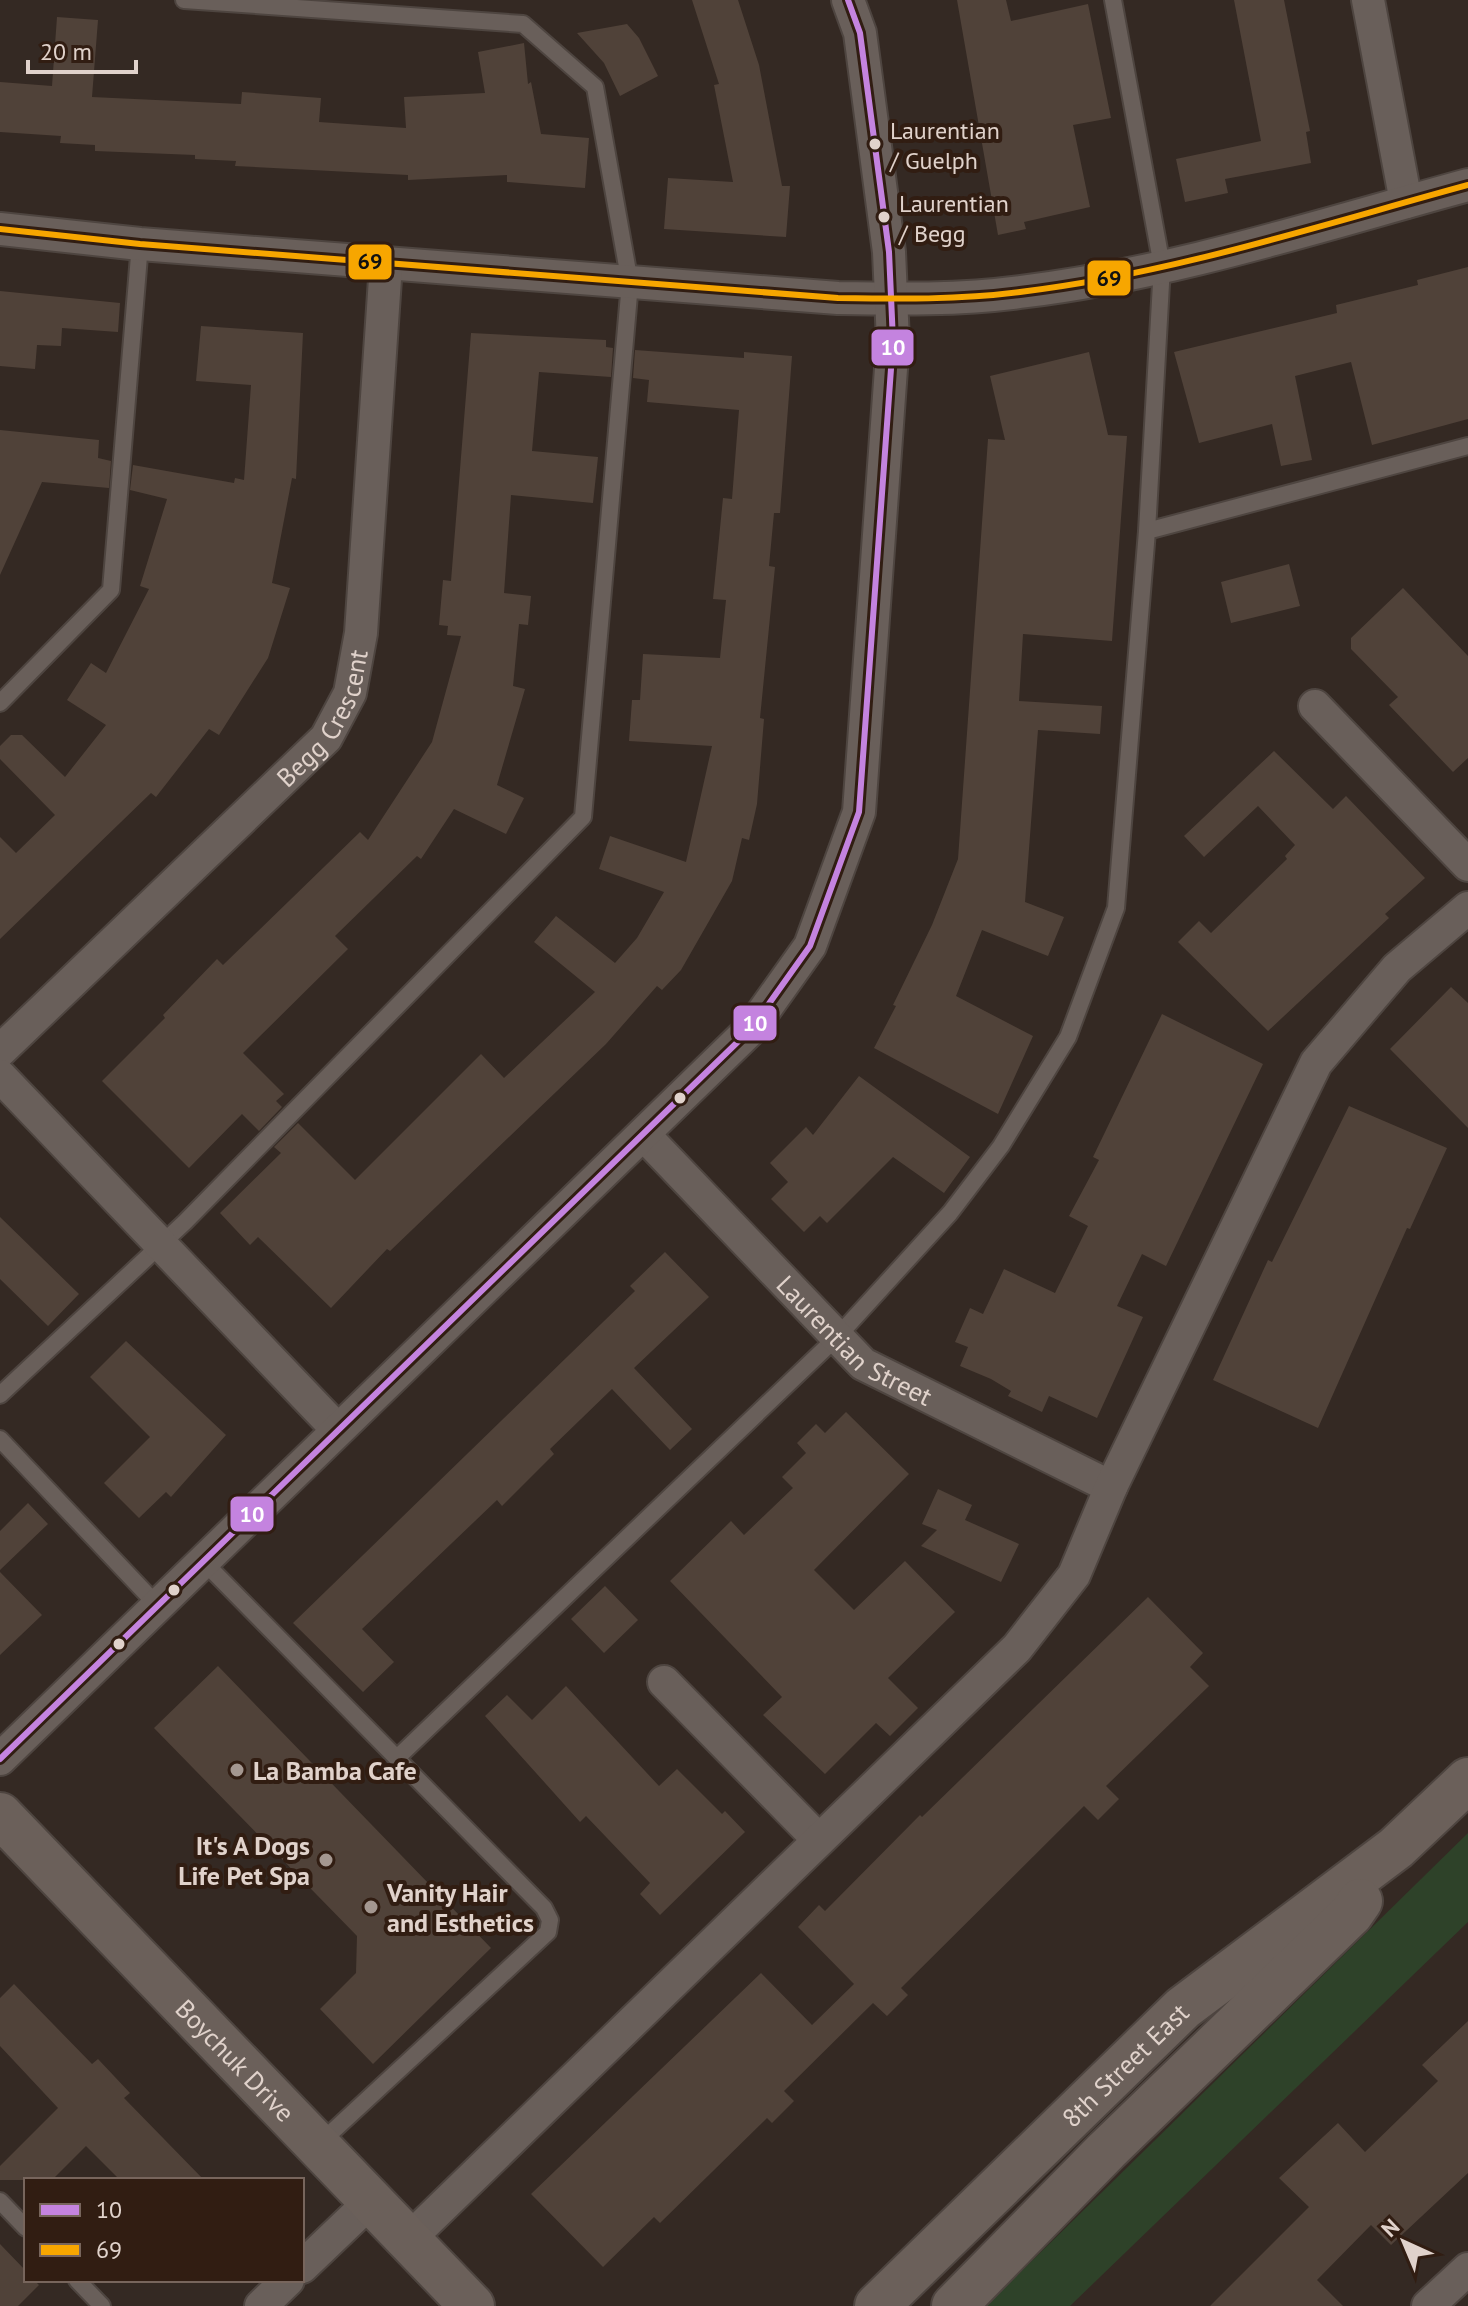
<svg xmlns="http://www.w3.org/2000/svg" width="1468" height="2306" viewBox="0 0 1468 2306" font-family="'PT Sans',sans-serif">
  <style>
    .green { fill: #2e4229 }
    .building { fill: #504239 }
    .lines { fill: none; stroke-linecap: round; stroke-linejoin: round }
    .lane-casing { stroke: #4e4540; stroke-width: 20 }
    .street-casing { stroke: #4e4540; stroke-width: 36 }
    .secondary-casing { stroke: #4e4540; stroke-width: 48 }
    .lane { stroke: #695f5a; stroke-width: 16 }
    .street { stroke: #695f5a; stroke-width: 32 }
    .secondary { stroke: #6b605a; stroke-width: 44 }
    .bus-1-casing { stroke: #311d12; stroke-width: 12 }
    .bus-2-casing { stroke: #311d12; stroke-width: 12 }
    .bus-1 { stroke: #c483df; stroke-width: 6 }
    .bus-2 { stroke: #f7a600; stroke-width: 6 }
    .bus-dot { fill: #e0d2cb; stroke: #311d12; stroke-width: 3 }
    .poi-dot { fill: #a49790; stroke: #311d12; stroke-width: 3 }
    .labels { text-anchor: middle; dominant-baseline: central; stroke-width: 8; stroke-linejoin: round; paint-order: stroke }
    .bus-label { font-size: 24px; fill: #e0d2cb; stroke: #311d12; text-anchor: start }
    .street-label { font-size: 26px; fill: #e0d2cb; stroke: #311d12 }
    .poi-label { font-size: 26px; font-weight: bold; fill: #e0d2cb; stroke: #311d12; text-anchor: start }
    .line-badge { stroke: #311d12; stroke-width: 3 }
    .badge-label { font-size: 22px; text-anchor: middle; font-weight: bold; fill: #fff }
    .pale-badge-label { font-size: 22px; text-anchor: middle; font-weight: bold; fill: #111 }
  </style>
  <rect width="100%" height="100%" fill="#342923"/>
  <path class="green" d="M1468,1833v89l-398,384h-84z"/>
  <path class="building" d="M692,0h46l21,65 23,121h8l-4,51 -122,-8 4,-51 65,4 -19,-97 5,-1z
    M957,0h49l5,21 77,-17 23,114 -38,7 17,82 -66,15 2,7 -28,6z
    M1234,0h50l26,131 -4,1 5,31 -86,16 3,14 -43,9 -9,-43 85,-18z
    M57,17l41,3 -6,77 149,7 1,-12 79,6 -2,24 87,6 -2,-31 81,-4 -7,-41 46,-9 4,41 3,-2 10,52 48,4 -4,50 -78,-6v-7l-99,5v-5l-173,-9 1,-5 -41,-2v-4l-100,-4v-6l-35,-2 1,-7 -61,-4v-50l52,4z
    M627,24l12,14 19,38 -38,20 -16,-33 -27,-30z
    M1468,267v152l-96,26 -21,-83 -56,14 17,84 -31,6 -9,-42 -73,19 -25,-91 163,-39 -1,-8 82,-20 -1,-5z
    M0,291l120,12 -2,29 -56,-4 -1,18 -24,-1 -2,24 -35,-3z
    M201,326l102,7 -7,146 -4,-1 -20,105 18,5 -22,70 -49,77 -10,-6 -53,68 -5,-4 -151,146v-102l16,16 39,-38 -55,-56v-13l11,-11h11l43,42 41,-52 -39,-25 24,-37 15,10 43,-84 -9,-3 27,-87 -37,-9 3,-25 101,18 1,-5 9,2 7,-95 -55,-4z
    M471,333l135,7v7l7,1 -2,29 -72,-5 -7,79 66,6 -5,46 -82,-8 -7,98 27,3 -3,29 -9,-1 -6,62 12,3 -28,96 27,13 -18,36 -52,-25 -33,50 -4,-3 -82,80 13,13 -105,104 41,41 -8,7 6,6 -23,24 -17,-17 -53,54 -87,-87 63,-63 -2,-3 54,-56 6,6 137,-133 8,8 64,-98 29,-106 -14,-1 1,-9 -9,-1 4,-45 8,1z
    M635,350l109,8v-6l48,4 -12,157h-6l-5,53 6,1 -15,151 4,1 -7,85 -8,36 -7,-2 -10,43 -51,89 -19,20 -5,-4 -51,58 -216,207 -3,-2 -56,59 -73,-71 -8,8 -30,-32 61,-60 -7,-6 24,-24 57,57 126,-126 23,24 91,-86 -61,-50 22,-26 59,47 22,-25 27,-46 -65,-23 11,-33 76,26 26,-116 -83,-5 3,-41h8l3,-46 77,4 6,-58 -13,-1 10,-101 9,1 7,-89 -92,-8 2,-22 -16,-2z
    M1089,352l19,83 19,1 -15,205 -89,-7 -4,67 83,5 -2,28 -62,-4 -13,172 39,15 -16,39 -66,-26 -26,66 77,40 -35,78 -124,-66 22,-42 -3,-1 39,-80 26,-66 30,-420 17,1 -15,-64z
    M0,430l99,10 -1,18 13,3 -2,27 -67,-6 -42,93z
    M1289,564l11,42 -69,17 -10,-41z
    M1403,588l65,68v102l-15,14 -64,-67 9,-8 -47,-48v-11z
    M1274,751l59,58 13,-13 79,82 -40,36 4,4 -121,113 -90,-89 21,-21 12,12 76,-74 -2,-3 10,-11 -37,-39 -54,51 -20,-21z
    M1451,987l17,16v125l-78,-79z
    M1162,1014l101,50 -97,202 -24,-12 -25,52 26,11 -46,101 -48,-22 -7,16 -34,-16 3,-5 -20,-12 -31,-13 8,-19 -13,-5 15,-34 13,6 21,-45 51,24 33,-67 -19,-10 30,-56 -6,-3z
    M859,1076l111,81 -26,36 -51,-36 -66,66 -7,-7 -16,16 -33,-33 17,-17 -18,-19 36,-36 7,8z
    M1349,1106l98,42 -37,81 -3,-1 -89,200 -105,-48 55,-120 4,2z
    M0,1217l79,77 -31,32 -48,-47z
    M665,1252l44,45 -75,71 58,61 -22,21 -58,-61 -62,60 4,5 -52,52 -5,-6 -135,129 32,33 -31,30 -70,-69 342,-332 -5,-5z
    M126,1341l100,94 -55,62 -5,-5 -27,26 -35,-35 46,-46 -60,-60z
    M846,1412l63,62 -95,96 40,40 51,-49 50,51 -67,66 30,30 -28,28 -14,-13 -51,51 -62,-59 19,-18 -112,-116 61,-60 13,14 49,-47 -11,-11 24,-24 -9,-10 19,-19 9,9z
    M938,1489l34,16 -7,15 54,24 -18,38 -80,-36 16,-16 -15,-6z
    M28,1503l20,21 -48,46v-39z
    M0,1572l42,43 -42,40z
    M605,1586l33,34 -34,33 -33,-34z
    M1148,1597l55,56 -13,14 19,19 -103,100 13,13 -21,21 -14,-14 -183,182 7,7 -21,21 -14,-13 -89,88 10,10 -22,22 -5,-5 -107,105 -6,-6 -51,50 -72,-73 230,-221 51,52 42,-41 -56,-57 21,-22 6,6 95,-96 2,2z
    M218,1666l273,282 -118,116 -53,-55 36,-36 1,-37 -203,-208z
    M566,1686l93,100 18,-17 45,45 3,-3 20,21 -85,83 -20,-21 10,-11 -64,-67 -6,6 -95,-106 22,-21 25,25z
    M14,1984l78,80 6,-5 32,34 -6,5 80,82h-84l-34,-34 -34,34h-52v-14l58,-58 -58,-62v-48z
    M1468,2021v152l-77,72 -20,-20 -54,55 26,26h-133l99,-99 -30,-29 59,-55 27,29 73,-71 -16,-16z
    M0,2244l26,27v9h8l5,5 -21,21h-18z"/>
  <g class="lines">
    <defs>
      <path id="lane" d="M1147,531l321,-85
        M0,703l111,-113 29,-346
        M0,1395l185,-173 398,-405 47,-534 -35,-196 -72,-63 -339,-24
        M0,1439l157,166
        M203,1561l341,347 6,12 -2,12 -228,211
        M397,1758l440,-421 113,-124 51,-67 67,-109 48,-129 31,-377 15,-265 -49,-266
        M0,2201l26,27
        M77,2280l25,26"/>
      <g id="street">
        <path d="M1368,0l38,202"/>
        <path d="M0,229l140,15 698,54c60,1 121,2 182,-6 151,-18 301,-67 448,-107"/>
        <path d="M1315,706l153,159"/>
        <path id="s1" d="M0,1051l326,-313 24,-45 11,-60 25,-369"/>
        <path d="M0,1076l337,353"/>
        <path id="s2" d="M644,1135l219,229 248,123"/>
        <path d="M664,1682l155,158"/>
        <path d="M0,1759l751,-730 59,-83 49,-134 34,-471 -4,-89 -29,-219 -12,-33"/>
        <path d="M408,2240l609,-592 57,-73 37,-88 205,-424 81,-95 71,-60"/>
        <path d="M302,2267l69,-66"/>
        <path d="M261,2306l27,-26"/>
        <path d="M1428,2306l40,-37"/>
      </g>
      <g id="secondary">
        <path id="s3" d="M0,1815l472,491"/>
        <path id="s4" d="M877,2306l306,-298 213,-160 72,-68"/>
        <path d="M954,2306l153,-156 244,-236 9,-13"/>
      </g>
    </defs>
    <use href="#lane" class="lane-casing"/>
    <use href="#street" class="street-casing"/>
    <use href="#secondary" class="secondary-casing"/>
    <use href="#lane" class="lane"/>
    <use href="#street" class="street"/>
    <use href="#secondary" class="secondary"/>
    <defs>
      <path id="bus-1" d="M0,1759l751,-730 59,-83 49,-134 34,-471 -4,-89 -29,-219 -12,-33"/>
      <path id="bus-2" d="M0,229l140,15 698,54c60,1 121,2 182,-6 151,-18 301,-67 448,-107"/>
    </defs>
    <use href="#bus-1" class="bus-1-casing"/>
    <use href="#bus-2" class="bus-2-casing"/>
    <use href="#bus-1" class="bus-1"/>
    <use href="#bus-2" class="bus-2"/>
  </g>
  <g class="bus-dot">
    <circle cx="875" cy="144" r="7"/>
    <circle cx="884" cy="217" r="7"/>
    <circle cx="680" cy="1098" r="7"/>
    <circle cx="174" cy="1590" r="7"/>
    <circle cx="119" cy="1644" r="7"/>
  </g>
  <g class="poi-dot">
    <circle cx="237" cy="1770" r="8"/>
    <circle cx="326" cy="1860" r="8"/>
    <circle cx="371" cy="1907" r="8"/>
  </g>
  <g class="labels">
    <g class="bus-label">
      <text x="890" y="130">Laurentian<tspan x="890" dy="30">/ Guelph</tspan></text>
      <text x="899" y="203">Laurentian<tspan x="899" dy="30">/ Begg</tspan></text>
    </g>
    <g class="street-label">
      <text stroke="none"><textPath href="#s1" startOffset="468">Begg Crescent</textPath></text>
      <text stroke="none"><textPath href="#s2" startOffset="296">Laurentian Street</textPath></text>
      <text stroke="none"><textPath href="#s3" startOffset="340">Boychuk Drive</textPath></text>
      <text stroke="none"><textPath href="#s4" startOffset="346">8th Street East</textPath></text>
    </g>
    <g class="poi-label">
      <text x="253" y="1770">La Bamba Cafe</text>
      <text x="310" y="1845" text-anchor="end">It's A Dogs<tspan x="310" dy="30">Life Pet Spa</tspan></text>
      <text x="387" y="1892">Vanity Hair<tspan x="387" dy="30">and Esthetics</tspan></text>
    </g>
  </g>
  <g class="line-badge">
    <rect x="347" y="243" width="46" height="38" rx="8" fill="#f7a600"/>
    <rect x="1086" y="259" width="46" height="38" rx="8" fill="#f7a600"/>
    <rect x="870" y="328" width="45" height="39" rx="8" fill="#c483df"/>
    <rect x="732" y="1004" width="46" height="38" rx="8" fill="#c483df"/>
    <rect x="229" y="1495" width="46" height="38" rx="8" fill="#c483df"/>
  </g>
  <g class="badge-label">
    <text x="893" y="355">10</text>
    <text x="755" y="1031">10</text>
    <text x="252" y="1522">10</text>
  </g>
  <g class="pale-badge-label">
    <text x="370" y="269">69</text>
    <text x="1109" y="286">69</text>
  </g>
  <rect x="24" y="2178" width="280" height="104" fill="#311d12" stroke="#77655c" stroke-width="2"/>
  <rect x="40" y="2204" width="40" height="12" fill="#c483df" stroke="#77655c" stroke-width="2"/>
  <text x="96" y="2218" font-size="24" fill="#e0d2cb">10</text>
  <rect x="40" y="2244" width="40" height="12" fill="#f7a600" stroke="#77655c" stroke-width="2"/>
  <text x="96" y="2258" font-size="24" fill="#e0d2cb">69</text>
  <g transform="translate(1404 2242) rotate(316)" stroke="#311d12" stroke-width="6" paint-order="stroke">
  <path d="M0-6L14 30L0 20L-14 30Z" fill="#e0d2cb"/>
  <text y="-12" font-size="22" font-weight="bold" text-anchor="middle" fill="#e0d2cb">N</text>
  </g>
  <path d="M28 60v12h108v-12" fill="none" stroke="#e0d2cb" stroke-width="4"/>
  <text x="40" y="60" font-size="24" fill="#e0d2cb" stroke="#311d12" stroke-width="6" paint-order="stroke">20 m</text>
</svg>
